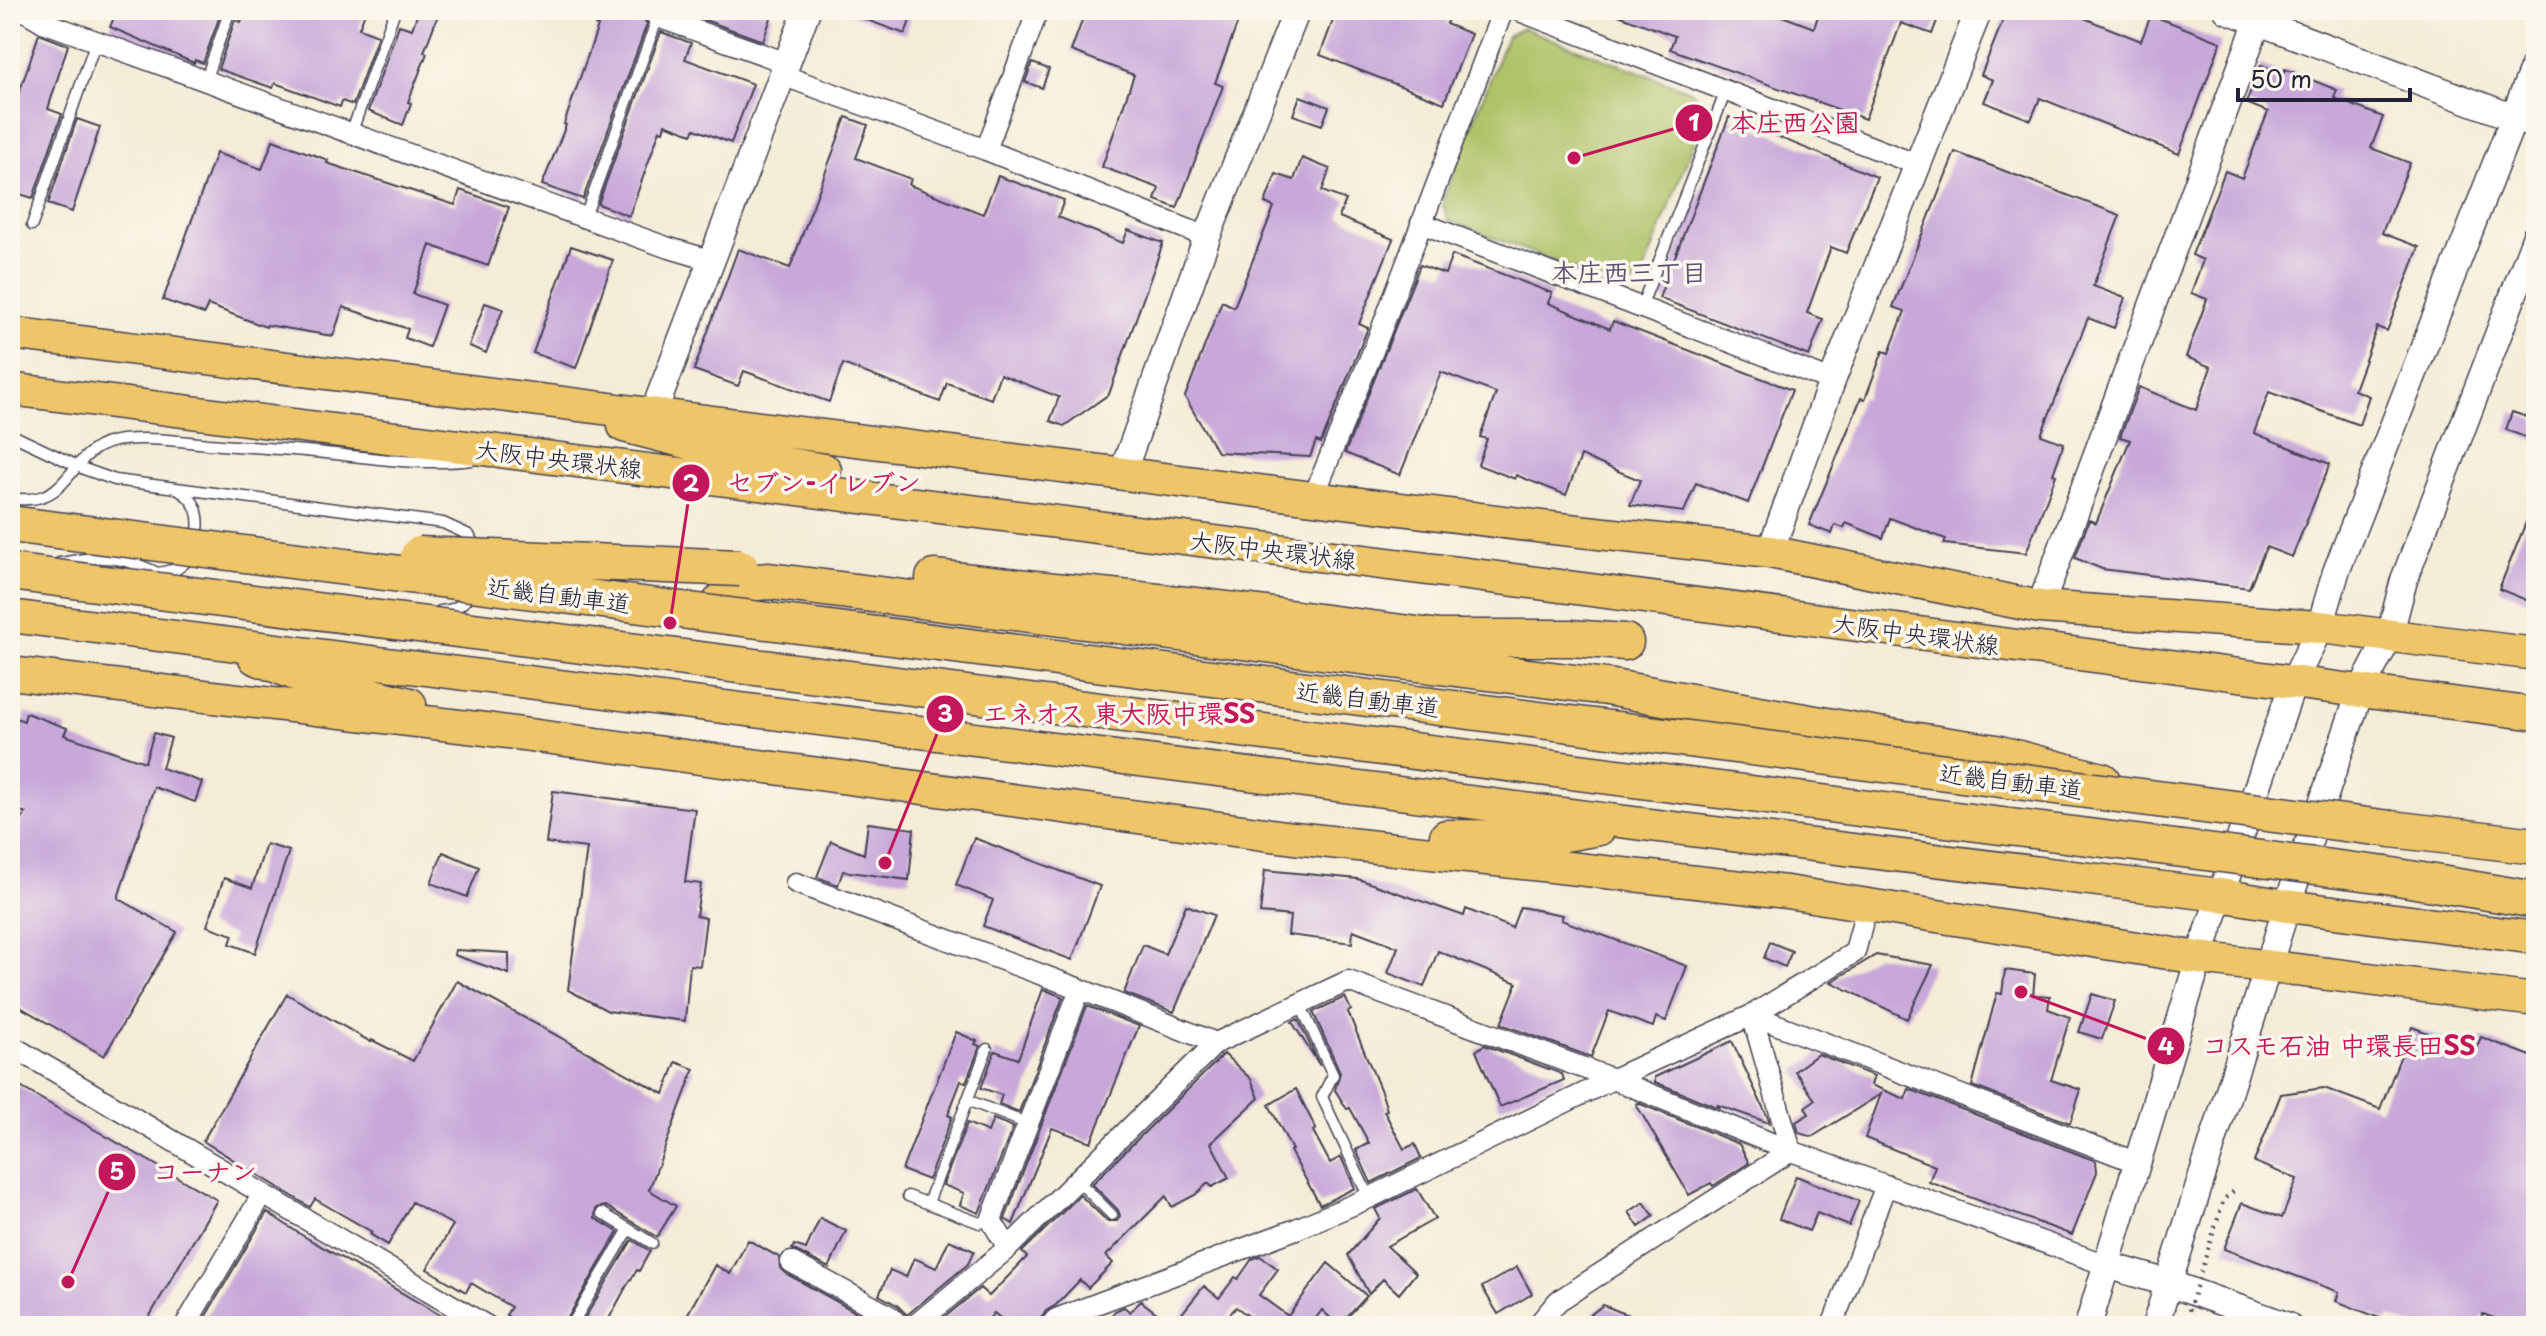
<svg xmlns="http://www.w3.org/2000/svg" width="2546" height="1336" viewBox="0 0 2546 1336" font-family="'Playpen Sans','Klee One',sans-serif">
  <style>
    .green { fill: #afc367; stroke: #687251; stroke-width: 2 }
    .building { fill: #c8a7d9 }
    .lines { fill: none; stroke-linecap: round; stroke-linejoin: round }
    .service-casing { stroke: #424052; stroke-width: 13 }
    .minor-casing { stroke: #424052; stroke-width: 23 }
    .tertiary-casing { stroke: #424052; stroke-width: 29 }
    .primary-casing { stroke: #424052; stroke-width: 35 }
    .motorway-casing { stroke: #424052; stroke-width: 39 }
    .path { stroke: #424052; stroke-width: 4; stroke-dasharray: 2 6; stroke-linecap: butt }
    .service { stroke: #fff; stroke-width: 10 }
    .minor { stroke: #fff; stroke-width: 20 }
    .tertiary { stroke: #fff; stroke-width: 26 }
    .primary { stroke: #eec569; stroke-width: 32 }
    .motorway { stroke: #eec569; stroke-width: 36 }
    .motorway-bridge-casing { stroke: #424052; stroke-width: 39; stroke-linecap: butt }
    .path-bridge { stroke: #424052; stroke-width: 4; stroke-dasharray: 2 6; stroke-linecap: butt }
    .motorway-bridge { stroke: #eec569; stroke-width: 36 }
    .labels { text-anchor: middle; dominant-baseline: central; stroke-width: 7; stroke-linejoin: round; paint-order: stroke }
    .street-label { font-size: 24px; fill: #22223b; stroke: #fbf7ec }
    .neighbourhood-label { font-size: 26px; font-weight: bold; fill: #5c5172; stroke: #fbf7ec }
    .leader { fill: none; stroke: #c2185b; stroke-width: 3 }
    .callout-dot { fill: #c2185b; stroke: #fbf7ec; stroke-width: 3 }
    .mark-label { font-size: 24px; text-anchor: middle; font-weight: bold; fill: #fff }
    .callout-label { font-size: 26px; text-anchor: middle; font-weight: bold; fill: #c2185b; stroke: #fbf7ec; stroke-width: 7; stroke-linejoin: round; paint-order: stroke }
  </style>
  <rect width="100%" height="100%" fill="#fbf7ec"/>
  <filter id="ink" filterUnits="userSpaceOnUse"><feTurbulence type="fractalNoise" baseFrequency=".0125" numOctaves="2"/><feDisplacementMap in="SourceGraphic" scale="16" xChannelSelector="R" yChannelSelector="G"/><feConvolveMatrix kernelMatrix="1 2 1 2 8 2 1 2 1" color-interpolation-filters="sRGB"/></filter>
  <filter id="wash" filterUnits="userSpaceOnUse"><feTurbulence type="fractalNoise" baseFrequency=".006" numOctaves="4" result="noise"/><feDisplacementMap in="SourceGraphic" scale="32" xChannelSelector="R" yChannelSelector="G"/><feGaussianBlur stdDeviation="1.8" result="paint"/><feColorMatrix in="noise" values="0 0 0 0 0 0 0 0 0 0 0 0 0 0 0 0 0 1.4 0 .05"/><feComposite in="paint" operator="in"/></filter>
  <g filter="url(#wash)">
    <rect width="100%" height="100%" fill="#f5ecd7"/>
    <path class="green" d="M1523,28l170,64 12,21 -64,166 -18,9 -175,-68 -6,-18 65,-166z"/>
    <g id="blocks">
      <path class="building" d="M117,10h81l21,8 -16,45 -8,-3 -1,3 -84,-36z
        M246,10h120l-7,18 19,7 -25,70 -11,-4 -2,6 -65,-24 -2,5 -55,-19 17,-49 6,2z
        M419,10h21l-16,42 3,1 -19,49 3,1 -8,22 -35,-14 31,-86 13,4z
        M600,10h38l9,14 -64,175 -41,-14 24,-60 -2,-1 34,-98 -3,-1z
        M677,10h82l13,5 -9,26z
        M845,10h69l-9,24 -60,-22z
        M1086,10h120l32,12 -23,61 8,3 -46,122 -22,-8 4,-12 -57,-21 32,-92 -63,-24z
        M1337,10h115l-6,14 25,10 -27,69 -124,-48z
        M1611,10h155l48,18 6,-18h121l-9,24 -31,-11 -36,96 -195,-70 5,-13 -65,-24z
        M2007,10h57l77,31 10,-26 70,27 -42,112 -139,-56 -9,22 -47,-18 9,-22 -12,-5z
        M661,32l30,11 -6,16 68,25 -22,59 -36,-14 -3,5 -27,-10 -2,7 -3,-1 -31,86 -31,-12z
        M39,34l29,11 -20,64 14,5 -29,84 -23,-7v-71z
        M1032,63l17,6 -7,19 -17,-6z
        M2261,65l22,9 2,-5 52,21 -3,8 49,19 -12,31 39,15 -28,70 37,14 -32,84 -10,-4 -23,63 15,6 -10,29 -90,-33 -15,41 76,31 -38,93 -26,-10 -17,41 -147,-19 -27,-11 14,-38 7,3 34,-83 -10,-3 19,-50 57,23 15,-43 -25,-10 21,-58 -16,-6 12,-33 -11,-5 33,-84 17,7 26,-66 -22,-9z
        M1300,96l29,11 -7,18 -29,-10z
        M846,117l22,8 -12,33 55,21 -2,6 74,29 15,-38 66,24 -6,17 65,26 5,-13 35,13 -54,151 -45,32 -14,-5 9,-24 -59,-23 -9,25 -44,-16 -7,19 -97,-38 -14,38 -85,-31 -6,15 -44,-16 44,-121 52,19z
        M1729,117l148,60 -31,76 -15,-6 -24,66 16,6 -14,37 -150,-58z
        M77,119l23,8 -28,85 -24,-8z
        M273,140l55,20 -1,3 128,42 5,-15 49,17 -21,59 -58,-21 -17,49 31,11 -15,42 -24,-9 3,-9 -65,-22 -10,29 -66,-11 -1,2 -58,-22 -4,9 -41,-14 53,-147 46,16z
        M1955,152l165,63 -27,71 32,12 -11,30 -26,-10 -47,117 23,8 -11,31 3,1 -30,78 -82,-9 2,-5 -56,-21 -7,20 -37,-15 -2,5 -9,-3 -3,9 -23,-9 52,-127 4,1 18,-48 6,2 16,-42 -12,-4z
        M1302,158l28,11 -8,22 24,9 -7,17 54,22 -34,85 9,4 -47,115 -5,-2 -6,16 -93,-5 -32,-55 37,-96 12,6 40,-100 -9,-4 11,-29 18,6z
        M571,246l42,14 -37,108 -43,-15z
        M1452,255l100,38 -4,10 62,26 3,-8 179,69 -44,113 -52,-20 -12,29 -54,-7 10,-25 -59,-24 -15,39 -50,-20 -1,4 -37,-14 9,-26 -7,-2 16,-44 -55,-21 -41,103 -55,-22 75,-188 25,9z
        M485,303l18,6 -17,44 -17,-7z
        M2512,412l24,8v21l-30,-11z
        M2535,500h1v104l-37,-15z
        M26,713l41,15 -3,7 81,27 9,-29 17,5 -9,30 40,14 -7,20 -41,-15 -36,111 59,34 -73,124 -94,-55v-162l16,-26 -16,-6v-91l14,5z
        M553,791l142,18 -10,73 16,2 -5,32 10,2 -6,48 -10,-1 -5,56 -77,-10 -40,-21 19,-142 -41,-5z
        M868,823l46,6 -5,51 -66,-9 -5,14 -21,-8 14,-36 33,13z
        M974,838l126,48 -28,74 -89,-34 10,-26 -37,-15z
        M266,844l23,7 -34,102 -25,-9 3,-9 -26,-9 17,-48 28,10z
        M443,852l36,15 -12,30 -36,-14z
        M1265,870l93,9 106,37 2,-7 46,19 8,-21 43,8 -2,5 126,46 -21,55 -10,-4 -3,10 -44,-16 -18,46 -90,-33 16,-41 -79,-32 -14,36 -36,-14 10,-26 -45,-17 -1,13 -64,-8 2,-19 -30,-3z
        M1186,905l28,10 -40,97 -50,-19 19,-48 22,9z
        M1770,942l22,9 -7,16 -21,-9z
        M455,950l54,3v21l-55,-19z
        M1876,955l57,10 -26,54 -76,-37z
        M2005,970l30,4 -2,21 17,1 -2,13 22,8 -19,63 30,10 -11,33 -98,-37 25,-93 5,1z
        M457,981l207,113 12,-32 18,7 -45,121 27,16 -19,31 -51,-31 -10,2 -1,10 23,14 -55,94h-39l-18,-11 5,-8 -40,-24 -5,9 -39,-23 26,-44 -41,-23 -24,43 -18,-11 2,-2 -57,-33 -5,8 -107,-66 84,-147 84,48 1,-2 41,21z
        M1043,989l20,8 -44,115 -20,-8 3,-9 -21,-7 14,-37 23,8z
        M2092,994l23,7 -13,38 -23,-7z
        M1345,997l6,13 -3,2 34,82 5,16 -3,1 20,38 11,-5 6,14 -50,25 -15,-33 13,-7 -19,-35 -3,1 -12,-19 5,-18 -27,-60z
        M1087,1006l52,20 -48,116 -39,-14 -39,96 -8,-5z
        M1298,1019l22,47 -28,-44z
        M2412,1027l63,24 6,-14 55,21v268h-20l-33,-12 -5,12h-65l-24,-9 -2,4 -51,-20 3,-9 -115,-43 18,-46 40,15 15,-39 -43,-17 27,-68 43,-6 56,21z
        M956,1032l21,9 -2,3 5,2 -14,36 -5,-1 -13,34 4,2 -24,63 -26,-10z
        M1732,1041l37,79v3l-51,-18 1,3 -64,-26v-5z
        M1484,1045l78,29 2,6 -64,27 -24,-56z
        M1224,1054l27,25 8,19 -48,45 18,35 -17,9 -4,-4 -13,12 -23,12 -6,-11 -60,60 7,7 -25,25 -8,-8 -24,25 -10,6 -11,15h-25l-16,-13 -11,13h-49l46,-38 9,8 38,-39 -5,-5 58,-57 27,26h10l3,-5 -2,-6 -26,-26z
        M1818,1054l56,22 -3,9 34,14 4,-10 187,72 1,11 -25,63 -143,-53 6,-16 -70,-28 16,-44 -69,43 -13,-4 -3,-11 13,-8 -4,-7 10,-7 -20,-29z
        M10,1081l207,119 -73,126h-134z
        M1296,1089l20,40 -3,2 17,32 11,-6 14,31 -35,17 -30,-54 2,-1 -23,-45z
        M1638,1103l101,41 10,19 -36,23 -2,-3 -22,12 -53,-91z
        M993,1119l20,8 -34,86 -19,-8 4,-12 -21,-8 24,-62 21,9z
        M1796,1176l63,25 -10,25 -32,-13 -8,18 -30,-12z
        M1417,1189l18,30 -48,27 29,27 -17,21 -16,-15 -14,15 -21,-39 32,-37 -5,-9z
        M1644,1202l10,14 -15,11 -10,-15z
        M267,1212l33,22 159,92h-259z
        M820,1218l26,13 -17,37 -37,-19 2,-4 12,4z
        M632,1240l18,11 -11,20 -2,-1 -11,17 -21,39h-25z
        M748,1240l31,17 1,11 5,5 96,53h-200l34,-61 15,9z
        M949,1240l25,11 -6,13 -61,51 -10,-10 -18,-10 11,-25 16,7 8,-19 22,10z
        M1260,1256l18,13 -19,26 29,21 40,-53 39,33 -28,30 -17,-16 -12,16h-47l-27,-19 -16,19h-30l-11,-9 25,-31 15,12 16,-21 3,2 14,-20z
        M1517,1267l15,27 -34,20 -16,-27z
        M1141,1301l32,25h-70l12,-15 9,-4 6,5z
        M1603,1305l50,20 -1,1h-76z"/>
    </g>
  </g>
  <g filter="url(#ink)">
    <use href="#blocks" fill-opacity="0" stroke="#424052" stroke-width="2"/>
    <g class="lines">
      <defs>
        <path id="service" d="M205,81l25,-71
          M351,134l44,-124
          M585,217l73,-200
          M32,225l64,-184
          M1641,307l85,-216
          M10,434l74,35 31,11 328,43 26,12 7,14
          M180,491c20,11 21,32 16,52
          M10,498c67,11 54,-52 112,-58 29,-3 58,1 86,4 39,3 78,5 117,9 48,5 98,13 147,7
          M59,563c12,-1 25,-5 38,-5 27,-1 49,9 73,21
          M159,573l18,-4 14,-11
          M440,611c16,-1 23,-6 32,-19
          M1300,1004l33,71 -11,22 47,101
          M967,1100l61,24
          M1077,1180l35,35
          M908,1196l72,27 11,-3
          M928,1203l59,-154
          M602,1213l50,30
          M571,1326l58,-97"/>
        <path id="minor" d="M23,10l20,12 623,225 44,13
          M651,10l7,7 129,46
          M1517,10l401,155
          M782,75l204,75 221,87
          M986,150l52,-140
          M1421,223l411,158
          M1313,498l62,-152 128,-336
          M796,883l284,106 136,54
          M1752,1015l386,148
          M10,1045l477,281
          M1008,1248l-17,-28 89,-231
          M791,1262l99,54 10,10
          M185,1326l77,-131
          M914,1326l94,-78 208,-205 132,-62 265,98 178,72 315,114
          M1050,1326l6,-7 240,-90 73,-31 244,-119 139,-64 103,-63 12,-47
          M1537,1326l21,-25 233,-150 -39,-136
          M1832,1326l54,-141"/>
        <path id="tertiary" d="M2227,10l309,116
          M653,414l154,-404
          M1122,474l85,-237 90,-227
          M1770,552l62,-171 147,-371
          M2040,607l222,-597
          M2106,1265l62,18 120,43
          M2088,1326l111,-368 94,-275 27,-56 16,-55 200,-511
          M2155,1326l132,-420 73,-214 29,-55 15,-57 132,-344"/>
        <path id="primary" d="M10,333l1533,194 227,25 270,55 280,20 216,27
          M10,389l1512,192 1014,133
          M624,426l116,30 85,14
          M10,616l1624,207 586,72 67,11 249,32
          M255,658l45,18 110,28
          M10,673l475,56 809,109 493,54 412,66 337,42
          M1446,836l108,1 45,-8"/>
        <path id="motorway" d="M934,578l271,29 235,31h130l55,4
          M713,613c12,-19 33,-32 56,-32l838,106 271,48 118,18 106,28
          M2391,829l145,17
          M2386,875l150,25"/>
      </defs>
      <use href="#service" class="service-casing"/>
      <use href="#minor" class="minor-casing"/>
      <use href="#tertiary" class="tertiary-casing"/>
      <use href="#primary" class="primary-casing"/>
      <use href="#motorway" class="motorway-casing"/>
      <path class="path" d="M2210,1243l14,-44 10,-8"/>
      <use href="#service" class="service"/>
      <use href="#minor" class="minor"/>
      <use href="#tertiary" class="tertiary"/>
      <use href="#primary" class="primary"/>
      <use href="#motorway" class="motorway"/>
      <defs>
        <path id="motorway-bridge" d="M10,524l2381,305
          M419,555l321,13
          M10,572l2376,303"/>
      </defs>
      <use href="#motorway-bridge" class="motorway-bridge-casing"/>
      <path class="path-bridge" d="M2184,1326l26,-83"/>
      <use href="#motorway-bridge" class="motorway-bridge"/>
    </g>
  </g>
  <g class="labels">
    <g class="street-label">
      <text transform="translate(559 458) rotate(7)">大阪中央環状線</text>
      <text transform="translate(1273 549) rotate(7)">大阪中央環状線</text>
      <text transform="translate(559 594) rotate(7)">近畿自動車道</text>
      <text transform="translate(1916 633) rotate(8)">大阪中央環状線</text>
      <text transform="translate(1368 698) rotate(7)">近畿自動車道</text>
      <text transform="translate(2011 780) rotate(7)">近畿自動車道</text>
    </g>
    <g class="neighbourhood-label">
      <text x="1629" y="271">本庄西三丁目</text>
    </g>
  </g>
  <path class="leader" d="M1574 158L1694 123M670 623L691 483M885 863L945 714M2021 992L2166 1046M68 1282L117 1172"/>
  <g class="callout-dot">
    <circle cx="1574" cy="158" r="8"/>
    <circle cx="670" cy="623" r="8"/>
    <circle cx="885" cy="863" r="8"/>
    <circle cx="2021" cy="992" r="8"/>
    <circle cx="68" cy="1282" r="8"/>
    <circle cx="1694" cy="123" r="20"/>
    <circle cx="691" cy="483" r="20"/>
    <circle cx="945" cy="714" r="20"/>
    <circle cx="2166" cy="1046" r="20"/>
    <circle cx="117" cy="1172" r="20"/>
  </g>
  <g class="mark-label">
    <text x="1694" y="131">1</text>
    <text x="691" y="492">2</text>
    <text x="945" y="722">3</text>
    <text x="2166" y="1055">4</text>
    <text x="117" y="1180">5</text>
  </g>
  <g class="callout-label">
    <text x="1795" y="132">本庄西公園</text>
    <text x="824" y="492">セブン-イレブン</text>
    <text x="1119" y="723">エネオス 東大阪中環SS</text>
    <text x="2339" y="1055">コスモ石油 中環長田SS</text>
    <text x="205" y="1181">コーナン</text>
  </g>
  <rect width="2546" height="1336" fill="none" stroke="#fbf7ec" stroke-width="40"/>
  <path d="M2238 88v12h172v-12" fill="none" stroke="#22223b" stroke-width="4"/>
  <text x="2250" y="88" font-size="24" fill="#22223b" stroke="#fbf7ec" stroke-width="6" paint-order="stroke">50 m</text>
</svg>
